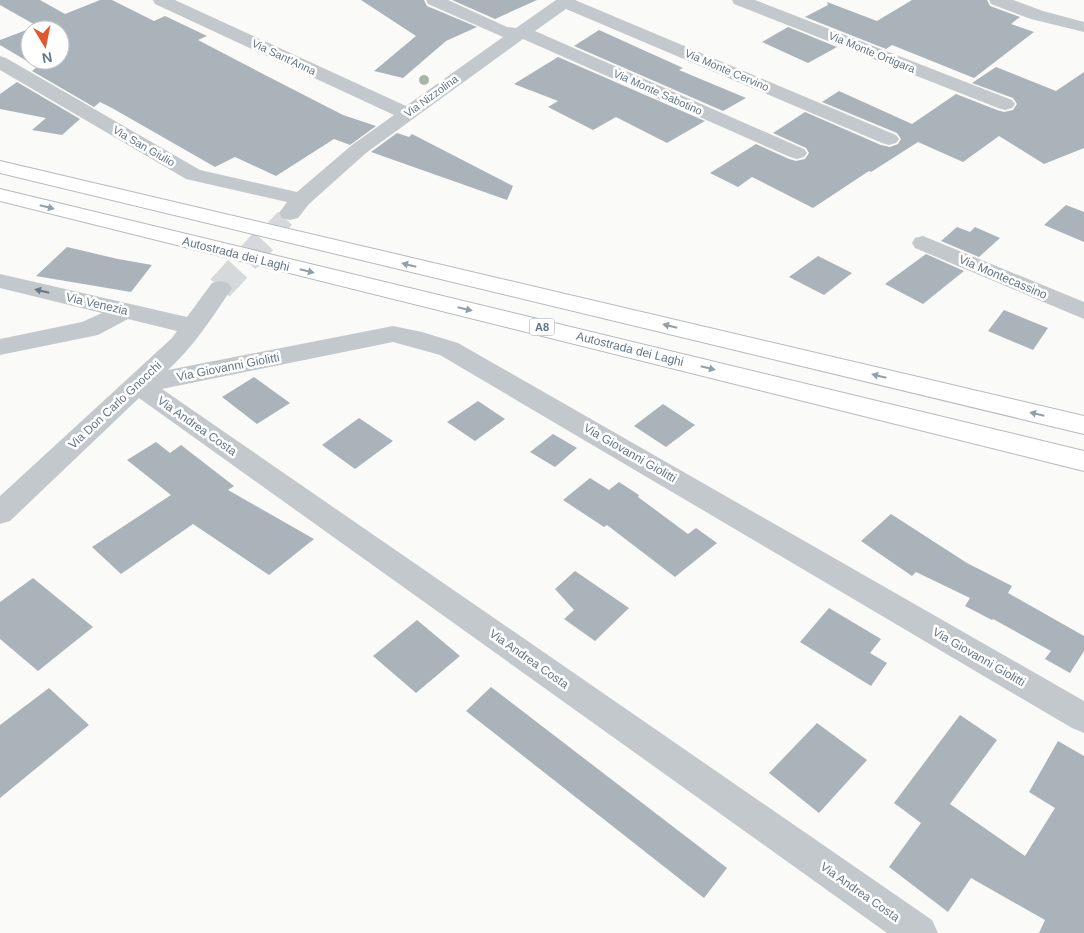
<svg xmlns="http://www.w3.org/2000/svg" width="1084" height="933" viewBox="0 0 1084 933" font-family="Helvetica,sans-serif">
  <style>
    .building { fill: #aab3b9; fill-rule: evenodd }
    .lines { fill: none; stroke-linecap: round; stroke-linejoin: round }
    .minor-tunnel-far1 { stroke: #d5d9db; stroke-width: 19; stroke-dasharray: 19 10; stroke-linecap: butt }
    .minor-tunnel { stroke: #d5d9db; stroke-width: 26; stroke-dasharray: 26 12; stroke-linecap: butt }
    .highway-casing { stroke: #b4b9bd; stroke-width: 2 }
    .minor { fill: #c3c8cc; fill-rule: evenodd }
    .highway { fill: #fff; fill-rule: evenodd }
    .tree { fill: #aab4a7 }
    .oneway { fill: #939fa8 }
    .oneway2 { fill: #6a7a87 }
    .labels { text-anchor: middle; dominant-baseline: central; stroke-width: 5; stroke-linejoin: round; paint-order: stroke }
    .far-street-label { font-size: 11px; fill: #657683; stroke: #fff }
    .shield { fill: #fff; stroke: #939fa8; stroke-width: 1 }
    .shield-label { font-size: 11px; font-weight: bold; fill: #657683 }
    .street-label { font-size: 12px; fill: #657683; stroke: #fff }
  </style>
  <rect width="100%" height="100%" fill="#fafaf8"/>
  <path class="building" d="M0,0h40l25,14 35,-14h12l42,21 11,-5 42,20 -9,4 67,35 78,40 33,11 -26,19 -16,-6 -58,37 -41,-19 -20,10 -103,-59 -12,-6 -6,5 -62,-36 5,-4 -37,-22v-5l37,-14 -37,-21zM30,30h30v30h-30z
    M361,0h63l3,6 50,21 -31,14 -43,37 -29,-7 42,-35z
    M452,0h85l-42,19z
    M912,0h75l3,6 30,11 -9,7 23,8 -60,46 -82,-33 -6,4 -81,-32 23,-12 -1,-3 50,19z
    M788,27l49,20 -29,16 -46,-21z
    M599,30l84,38 -4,2 67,28 -23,13 -149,-65z
    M558,57l147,64 -38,22 -51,-26 -23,13 -45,-23 10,-6 -44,-17z
    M996,67l60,24 28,-19v76l-40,16 -45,-28 -36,26 -45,-20 -47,30 -2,-1 -56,37 -61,-31 -14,10 -28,-14 46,-29 33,15 7,2 9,-2 4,-6 -3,-5 -33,-15 32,-21 76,33 9,2 8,-3 3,-5 -4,-6 -75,-31 17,-11 73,33 44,-30 41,16 7,2 9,-2 4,-6 -4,-6 -41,-15z
    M17,82l63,37 -18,16 -30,-5 14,-12 -46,-9v-15z
    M397,133l12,4 3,-3 101,52 -6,14 -136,-48z
    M1066,205l18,7v30l-40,-17z
    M957,227l13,5 5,-5 25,11 -21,19 -38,-16z
    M67,247l51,12 34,6 -21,27 -95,-16z
    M926,254l38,17 -41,33 -38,-20z
    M818,256l34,17 -28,22 -35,-18z
    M1004,310l44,18 -15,22 -45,-19z
    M254,377l36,26 -33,21 -35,-27z
    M478,401l27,18 -30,22 -28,-19z
    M663,404l32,21 -29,22 -32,-21z
    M359,418l34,23 -38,28 -33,-24z
    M553,434l24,14 -22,19 -25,-15z
    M156,442l14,11 11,-8 53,41 -6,4 86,49 -45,36 -76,-51 -72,50 -29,-27 79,-52 -44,-35z
    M590,478l19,12 10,-8 20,13 -1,2 50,37 8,-6 21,15 -42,34 -68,-52 -3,2 -41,-27z
    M891,514l76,49 45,23 -4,7 76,43v15l-14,22 -25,-14 6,-8 -58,-32 -1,1 -27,-14 5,-8 -54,-26 -4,4 -51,-35z
    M575,571l54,37 -34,33 -31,-22 10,-9 -19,-21z
    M33,578l60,49 -55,44 -38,-32v-37z
    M829,608l52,31 -11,14 17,10 -16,23 -71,-44z
    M417,620l43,36 -44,37 -43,-37z
    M491,687l236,181 -23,30 -238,-187z
    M49,688l40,37 -89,73v-73z
    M960,715l37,25 -47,64 75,52 30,-48 -26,-16 29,-51 26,15v177h-45l6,-13 -74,-42 -23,34 -59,-45 32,-44 -27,-20z
    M817,723l50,37 -48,53 -50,-40z"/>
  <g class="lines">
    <path class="minor-tunnel-far1" d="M272,232l18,-19"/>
    <path class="minor-tunnel" d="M220,288l53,-57"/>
    <defs>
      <path id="highway" d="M0,161l1084,255v18l-1084,-261z
        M0,189l1084,262v20l-1084,-270z"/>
    </defs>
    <use href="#highway" class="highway-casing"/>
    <path class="minor" d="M153,0h22l231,106 97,-69 -75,-33 -2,-4h22l59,27 9,1 40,-28h19l321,135 3,4 -3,4 -7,2 -7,-2 -316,-134 -31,22 269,118 3,4 -3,4 -7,2 -7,-2 -267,-118 -157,114 -57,51 -11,14 -8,2 -8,-2 -3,-5 8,-11 -101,-23 -186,-109v-14l6,2 194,112 97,22 55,-47 42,-30 -239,-111z
      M732,0h23l257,100 3,4 -3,4 -7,2 -7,-2 -264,-104z
      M989,0h24l30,11 41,11v10l-53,-13 -40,-15z
      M923,236l161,66v17l-169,-71 -3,-5 3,-5z
      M0,274l187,43 25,-34 8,-2 8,2 4,5c-21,31 -37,57 -64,82l225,-44 29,6 36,11 626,358v32l-12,-5 -632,-373 -47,-13 -231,47 770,531 6,13h-51l-748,-535 -129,123 -10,3v-28l172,-158 5,-7 -49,-12 -30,16 -98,20v-16l82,-17 20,-9 -102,-25z"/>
    <use href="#highway" class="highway"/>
  </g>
  <circle class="tree" cx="424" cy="80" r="5"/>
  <defs><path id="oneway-solid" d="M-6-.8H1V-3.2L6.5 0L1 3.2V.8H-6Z" transform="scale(1.25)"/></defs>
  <g class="oneway">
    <use href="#oneway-solid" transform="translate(47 207) rotate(14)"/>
    <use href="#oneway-solid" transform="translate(409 265) rotate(-166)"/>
    <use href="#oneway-solid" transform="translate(307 271) rotate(14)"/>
    <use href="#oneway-solid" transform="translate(465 309) rotate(13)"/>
    <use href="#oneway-solid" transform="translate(670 326) rotate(-166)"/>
    <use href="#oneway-solid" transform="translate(708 368) rotate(14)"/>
    <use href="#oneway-solid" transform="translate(879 376) rotate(-166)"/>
    <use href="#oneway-solid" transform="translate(1037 414) rotate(-167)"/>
  </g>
  <use class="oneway2" href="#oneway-solid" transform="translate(42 291) rotate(-167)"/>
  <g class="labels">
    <g class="far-street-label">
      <text transform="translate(872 52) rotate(22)">Via Monte Ortigara</text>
      <text transform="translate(284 57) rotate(25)">Via Sant'Anna</text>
      <text transform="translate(727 70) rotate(23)">Via Monte Cervino</text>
      <text transform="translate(658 92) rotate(24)">Via Monte Sabotino</text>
      <text transform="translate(431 96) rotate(-36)">Via Nizzolina</text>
      <text transform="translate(144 146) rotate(30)">Via San Giulio</text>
    </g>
    <rect class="shield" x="529.5" y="318.5" width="25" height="17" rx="4"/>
    <g class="shield-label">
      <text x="542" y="327">A8</text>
    </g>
    <g class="street-label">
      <text transform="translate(236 254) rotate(14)">Autostrada dei Laghi</text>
      <text transform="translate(1003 277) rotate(23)">Via Montecassino</text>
      <text transform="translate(97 304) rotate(13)">Via Venezia</text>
      <text transform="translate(630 349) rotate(14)">Autostrada dei Laghi</text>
      <text transform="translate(228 367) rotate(-11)">Via Giovanni Giolitti</text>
      <text transform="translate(115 405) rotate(-43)">Via Don Carlo Gnocchi</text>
      <text transform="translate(197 426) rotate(35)">Via Andrea Costa</text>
      <text transform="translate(630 453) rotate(30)">Via Giovanni Giolitti</text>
      <text transform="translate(979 657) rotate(30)">Via Giovanni Giolitti</text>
      <text transform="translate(529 659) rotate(35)">Via Andrea Costa</text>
      <text transform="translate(860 892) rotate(35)">Via Andrea Costa</text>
    </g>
  </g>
  <g transform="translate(45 45) rotate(170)"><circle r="24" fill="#ffffff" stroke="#c1c8cd"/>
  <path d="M0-4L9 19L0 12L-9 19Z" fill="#e4572e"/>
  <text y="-8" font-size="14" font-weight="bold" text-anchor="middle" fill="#657683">N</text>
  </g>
</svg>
